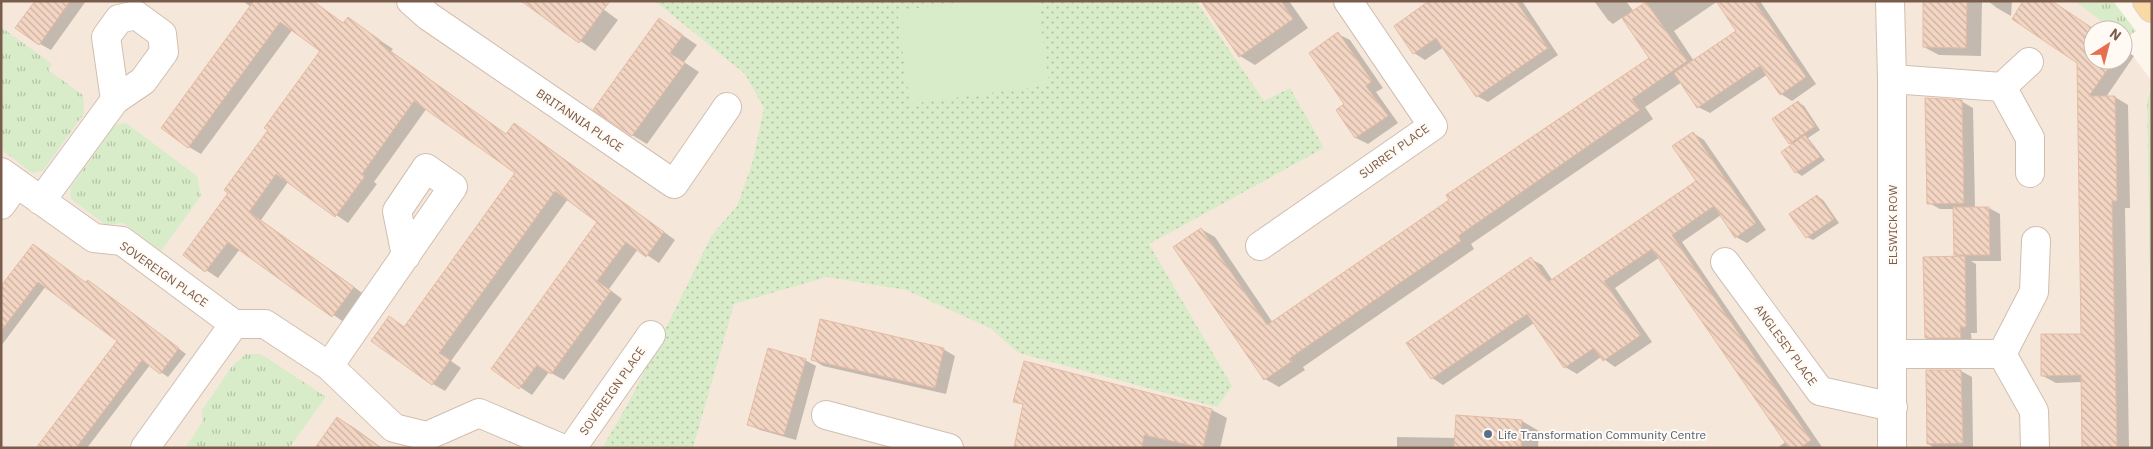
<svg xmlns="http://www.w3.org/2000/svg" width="2153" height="449" viewBox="0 0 2153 449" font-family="'IBM Plex Sans',sans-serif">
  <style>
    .residential { fill: #f5e8da }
    .grass { fill: url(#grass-tufts) }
    .cemetery { fill: url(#cemetery-stones) }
    .park { fill: url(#park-dots) }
    .pitch { fill: #d8ecc9 }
    .shadow { fill: #0003; fill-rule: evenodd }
    .building { fill: url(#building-back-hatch); stroke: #e6bba3 }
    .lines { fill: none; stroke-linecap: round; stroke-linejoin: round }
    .minor-casing { stroke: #d1beb0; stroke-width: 30 }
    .major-casing { stroke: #dad1cd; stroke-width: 30 }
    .minor { stroke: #fff; stroke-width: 28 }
    .major { stroke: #fbd9a5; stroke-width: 28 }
    .service-dot { fill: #5c6f8a; stroke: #fffaf3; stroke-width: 2 }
    .labels { text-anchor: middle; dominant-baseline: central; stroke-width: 4; stroke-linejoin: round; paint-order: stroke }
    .street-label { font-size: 12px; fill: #7a5c4d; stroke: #fffaf3 }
    .service-label { font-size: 12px; fill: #4e5e75; stroke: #fffaf3; text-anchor: start }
  </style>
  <defs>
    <pattern id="grass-tufts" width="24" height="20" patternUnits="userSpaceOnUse" patternTransform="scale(1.25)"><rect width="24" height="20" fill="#d8ecc9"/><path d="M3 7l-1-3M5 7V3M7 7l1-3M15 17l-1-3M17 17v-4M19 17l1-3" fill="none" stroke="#b4c2a5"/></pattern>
    <pattern id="cemetery-stones" width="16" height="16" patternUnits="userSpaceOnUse" patternTransform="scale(1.25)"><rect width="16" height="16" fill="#d8ecc9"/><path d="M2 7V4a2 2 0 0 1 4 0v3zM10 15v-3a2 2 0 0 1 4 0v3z" fill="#b4c2a5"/></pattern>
    <pattern id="park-dots" width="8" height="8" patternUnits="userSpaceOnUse" patternTransform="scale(1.25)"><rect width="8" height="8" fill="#d8ecc9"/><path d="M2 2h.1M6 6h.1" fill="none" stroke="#b4c2a5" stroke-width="1.8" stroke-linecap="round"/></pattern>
    <pattern id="building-back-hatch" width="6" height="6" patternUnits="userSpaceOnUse" patternTransform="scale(1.25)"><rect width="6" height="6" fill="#f3d5c3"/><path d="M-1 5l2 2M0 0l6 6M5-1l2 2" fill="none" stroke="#cab0a1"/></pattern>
  </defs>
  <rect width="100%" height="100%" fill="#fdf6ec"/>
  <path class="residential" d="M1,1h2090l22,29h-20v30h30v-17l29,38 -5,20 5,347h-2151z"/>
  <path class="grass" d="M2075,1h38l23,30 -11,8 -2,-9h-10z
    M1,27l51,37 -4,6 35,25 1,18 -41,58 -11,2 -31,-24z
    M126,123l71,53 4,20 -40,55 -38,-28 -17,2 -35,-26 -1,-11 45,-63z
    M246,354h15l65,43 -37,51h-104l17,-25v-13l31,-45z"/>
  <path class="cemetery" d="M2152,84v364l-5,-347z"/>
  <path class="park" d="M655,1h541l68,100 26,-13 34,60 -175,96 83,142 -15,21 -198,-54 -29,-25 -84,-38 -79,-13 -93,27 -41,144h-91l26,-44 84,-169 25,-29 15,-42 12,-56 -19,-34z"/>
  <path class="pitch" d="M969,1h69l11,84 -139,19 -13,-93z"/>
  <path class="shadow" d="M36,1h50l-35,49 -11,-6z
    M243,1l71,2 31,21 3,-5 45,30 -2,2 116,84 20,-3 148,108 -16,23 -21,-14 -29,40 13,10 -58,81 -15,-8 -17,23 -39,-26 106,-148 -31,-22 -117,162 10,7 -16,23 -12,-7 -44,-66 16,10 112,-155 -90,-65 -53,74 3,2 -29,39 -60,-41 -27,38 104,75 -20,28 -105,-74 -22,29 -12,-8 24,-77 92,-142 -29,-22 -92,125 -12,-7 -26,-19 88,-121z
    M523,1h69l26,19 -23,31z
    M1207,1h82l19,27 -53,37 -15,-9z
    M1432,1h90l36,54 -70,47 -11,-6 -33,-49 -19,13 -11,-7z
    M1594,1h32l8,11 15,-11h111l56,83 -24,17 -11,-7 -13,-20 -58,39 -12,-6 -16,-25 -37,25 8,12 -182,125 3,5 -171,118 2,3 -26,17 -14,-8 -64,-150 14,8 58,86 178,-123 200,-142 -28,-41 -10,7 -5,-4zM1718,1l20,30 -44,30 -20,-30z
    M1925,1h57l-1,55 -42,-1 -15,-8z
    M1988,1h24l-1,15 -14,-8z
    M659,19l38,26 -13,17 15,10 -52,72 -15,-9z
    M2013,19l82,11h-2v30h30v-11l11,7 -28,41h9l13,8 2,103h-5l4,240h-46l-1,-66 -26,1 -13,-7 39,-41 -4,-273z
    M1338,34l12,6 33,48 -7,4 22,31 -30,21 -12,-6 -18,-28 8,-5z
    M1961,101l12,7 2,100h14l11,6 1,47h-30l5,3 1,69h-6l1,11h-34l-12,-6 34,-81 -5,-2 -1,-46h-14l-11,-6z
    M1798,102l6,4 16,24 -12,8 17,22 -23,16 -6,-4 -14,-20 11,-7 -3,-2z
    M1693,133l11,7 62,90 -19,13 -11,-6 -15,-22 -39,27 140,205 -45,1 10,-7 -127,-184 -45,31 37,54 -37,25 -14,-10 -24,17 -12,-7 -31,-44 -91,62 -11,-7 99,-119 11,6 11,16 145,-99z
    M1817,196l6,4 16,23 -26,17 -6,-3z
    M33,246l53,37 2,-2 8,5 90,68 -18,23 -18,-12 -63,83h-49l80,-107 -72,-55 -45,60v-58z
    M943,349l12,7 -9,38 -123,-28 -11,-7z
    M805,360l11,6 -20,74 -36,-10 -12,-6z
    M1961,371l11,6 1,71h-38l-7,-4z
    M1015,401l197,9 15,8 -7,30h-93z
    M1457,417l65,4 17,10 -1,17h-141v-11l59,1z
    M338,418l15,9 29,21h-65z"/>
  <path class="building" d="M35,1h35l-31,44 -24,-17z
    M252,1h61l30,22 5,-6 33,24 -2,2 127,91 8,-11 150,109 -18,25 -20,-15 -29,39 14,10 -60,83 -14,-9 -18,24 -28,-20 106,-147 -42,-31 -116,162 11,7 -18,25 -61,-44 18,-25 15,11 111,-154 -101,-72 -52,73 3,2 -30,41 -59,-43 -27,38 105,75 -22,30 -104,-75 -23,30 -22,-17 45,-62 -4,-3 44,-60 -4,-2 56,-77 -40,-29 -92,126 -27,-20 92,-126z
    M521,1h89l-31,42z
    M1201,1h80l12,18 -54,38z
    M1429,1h87l32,47 -72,49 -40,-59 -23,16 -19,-28z
    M1716,1h38l52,76 -26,18 -20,-29 -63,42 -23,-35 62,-42z
    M1923,1h44l-1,47 -43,-1z
    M2023,1h29l43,29h-2v30h21l-25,36h26l2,105h-5l5,247h-35l-1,-73 -40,1v-42h40l-4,-271 -65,-44z
    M1646,2l41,59 -55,38 8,11 -182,126 3,5 -171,117 2,3 -28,19 -91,-133 28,-19 66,97 182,-125 -3,-5 203,-137 -27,-40z
    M659,18l24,17 -13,18 15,10 -53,73 -39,-26z
    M1338,32l34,49 -6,5 22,30 -33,22 -19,-28 8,-6 -35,-51z
    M1925,98l37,2 2,103 -37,1z
    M1798,101l17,25 -26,18 -17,-25z
    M1693,132l63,91 -21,15 -21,-32 -42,29 139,205 -11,8h-11l-137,-199 -48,32 37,54 -38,26 -9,-13 -30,20 -37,-54 -96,65 -25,-36 125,-86 17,25 148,-101 -24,-35z
    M1805,135l15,22 -25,16 -14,-21z
    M1817,195l17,24 -28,19 -17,-24z
    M1953,207h36l1,48h-36z
    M33,244l52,38 3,-2 91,68 -19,26 -18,-14 -66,88h-40l81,-107 -79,-59 -37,49v-45z
    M1965,256l1,71h-6l1,11h-36l-2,-81z
    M820,319l124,29 -9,40 -124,-28z
    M768,348l38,11 -22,76 -37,-10z
    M1024,361l188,48 -9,39 -59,-13 -2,13h-128l9,-44 -10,-2z
    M1926,370h35l2,73 -36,1z
    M1456,415l66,5 -1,28h-67z
    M337,417l44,31h-66z"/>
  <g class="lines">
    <defs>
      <path id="minor" d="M411,1l17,15 246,168 53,-77
        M1890,1l2,78v369
        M1892,79l110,8 28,51v35
        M2002,87l27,-25
        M1,172l93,66 28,3 112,83h31l64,42 65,62 33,8 52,-23 82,35
        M41,201l74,-101 28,-19 21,-29 -2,-18 -26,-19 -17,4 -13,18 9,63
        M1,205l16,-22
        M1260,246l173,-120 -85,-125
        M1725,262l95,129 73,16
        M1893,354h109l32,57 1,37
        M2002,354l32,-62 2,-51
        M329,366l124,-179 -27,-19 -29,43 9,45
        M826,415l123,33
        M145,448l89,-124
        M572,448l79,-113"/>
      <path id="major" d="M2147,1l5,7"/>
    </defs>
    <use href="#minor" class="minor-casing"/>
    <use href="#major" class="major-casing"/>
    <use href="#minor" class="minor"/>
    <use href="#major" class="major"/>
  </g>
  <circle class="service-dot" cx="1488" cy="434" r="5"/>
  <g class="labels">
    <g class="street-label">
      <text transform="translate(580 120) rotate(34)">BRITANNIA PLACE</text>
      <text transform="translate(1394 151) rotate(-36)">SURREY PLACE</text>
      <text transform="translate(1892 225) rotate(-90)">ELSWICK ROW</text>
      <text transform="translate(164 274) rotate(35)">SOVEREIGN PLACE</text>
      <text transform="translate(1786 345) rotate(54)">ANGLESEY PLACE</text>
      <text transform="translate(612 391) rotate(-55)">SOVEREIGN PLACE</text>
    </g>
    <g class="service-label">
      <text x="1498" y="434">Life Transformation Community Centre</text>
    </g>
  </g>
  <rect width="2153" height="449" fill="none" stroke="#7a5c4d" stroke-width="5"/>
  <g transform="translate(2108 45) rotate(36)"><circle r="24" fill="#fffaf3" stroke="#cabbb1"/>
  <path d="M0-4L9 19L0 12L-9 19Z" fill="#e76f51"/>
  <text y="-8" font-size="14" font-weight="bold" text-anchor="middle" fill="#7a5c4d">N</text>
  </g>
</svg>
